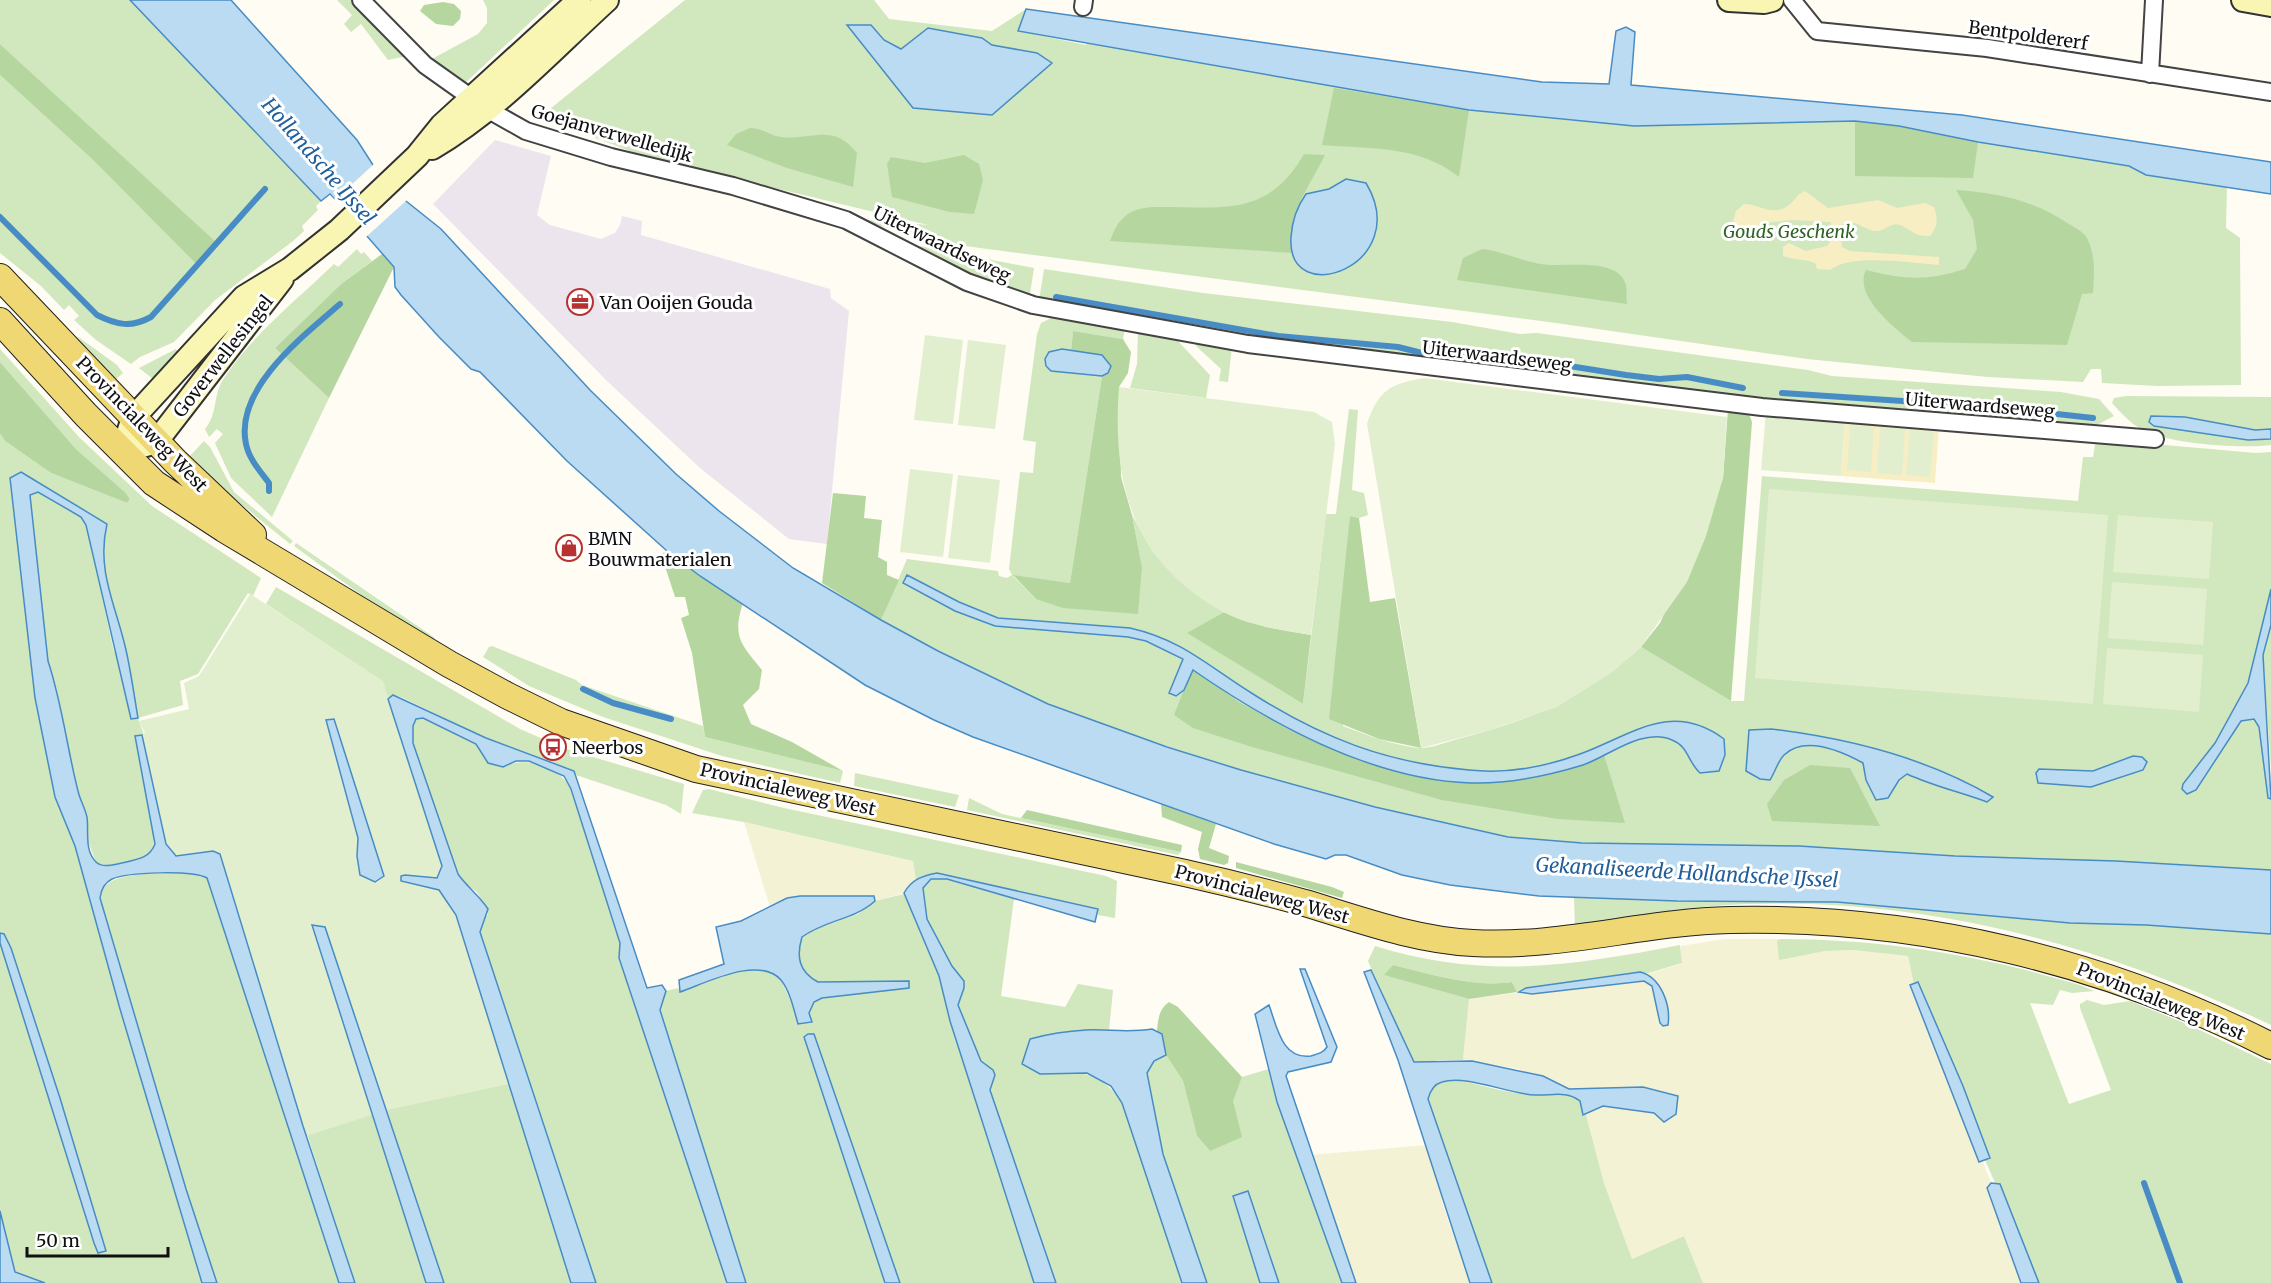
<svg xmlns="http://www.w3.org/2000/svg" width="2271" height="1283" viewBox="0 0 2271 1283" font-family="Merriweather,serif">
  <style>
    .industrial { fill: #ede5ed }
    .farmland { fill: #f3f2d4 }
    .green { fill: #d1e7be; fill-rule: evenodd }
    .forest { fill: #b5d79f }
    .sand { fill: #f7eec3 }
    .pitch { fill: #e2efcf }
    .water { fill: #bbdbf2; stroke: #478cc4; stroke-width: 1.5 }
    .pier { fill: #fefcf3 }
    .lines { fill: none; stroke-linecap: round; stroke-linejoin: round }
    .stream { stroke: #478cc4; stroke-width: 6 }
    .street-casing { stroke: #434343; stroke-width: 20 }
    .secondary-casing { stroke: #323232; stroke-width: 26 }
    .primary-casing { stroke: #212121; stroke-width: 28 }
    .street { stroke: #fff; stroke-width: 16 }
    .secondary { stroke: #f9f5b3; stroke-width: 22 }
    .primary { stroke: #efd773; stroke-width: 26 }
    .labels { text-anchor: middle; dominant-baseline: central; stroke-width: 6; stroke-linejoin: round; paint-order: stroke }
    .street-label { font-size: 18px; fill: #101010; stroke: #fff }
    .park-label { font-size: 18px; font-style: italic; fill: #2e6424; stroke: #fff }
    .poi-label { font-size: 18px; fill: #101010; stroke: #fff; text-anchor: start }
    .water-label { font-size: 20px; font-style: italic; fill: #215f9a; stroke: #fff }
  </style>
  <rect width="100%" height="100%" fill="#fefcf3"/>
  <path class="industrial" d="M495,140l56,16 -14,59 13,10 51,14 14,-6 5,-8 2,-9 20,5 -1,14 189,54 1,9 18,13 -22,233 -38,-5 -89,-71 -93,-87 -174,-177z"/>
  <path class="farmland" d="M744,822l169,39 3,19 -12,13 -29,8 -1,-5 -87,2 -17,9z
    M1724,939h55l3,19 43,-7 28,-1 55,6 7,30 76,197 35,100h-323l-19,-47 -52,23 -28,-76 -18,-68 -67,-46 -56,-9 6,-61 167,-22 45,-13v-18z
    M1427,1145l12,36 3,21 28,81h-114l-45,-128z"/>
  <path class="green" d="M0,0h130l191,201 -5,5 2,4 -16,16 2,5 -11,10 -79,60 -40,41 -34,15 -9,7 -35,-24 -22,-20 5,-4 -10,-11 -5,5 -23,-24 -41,-33v-178l94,86 103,104 19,-22 -216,-199z
    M337,0h16l54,56 -19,4 -27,-36 -10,8 -7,-8 8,-9z
    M483,0h71l-90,84 -34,-24 48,-26 9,-11v-15z
    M685,0h189l15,19 103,12 34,-22 -8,22 68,14 1,-2 382,67 107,11 217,-12 424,72v5l10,1 -1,41 14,10 1,147 -84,1 -55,-3 -1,-14h-10l-8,13 -95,-5 -181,-18 -251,-36 -614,-80 -86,-24 72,6 -282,-68 -106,-40z
    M904,243l130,25 -5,32 -21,-5z
    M357,249l4,5 3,-2 8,9 -31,23 -66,64 54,50 -57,119 -41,-39 -16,-35 8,-9 -6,-5 -8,8 -4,-8c13,-15 8,-36 19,-51 29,-44 73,-78 110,-114l4,3z
    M1044,269l159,24 249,29 68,12 17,-1 271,37 24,6 229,16 38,7 15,17 -23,12 -324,-24 -492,-61 -236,-42z
    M1057,315l68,12 -2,12 -50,-8 -2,20 -9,-2 -11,22 51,5 -32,207 -57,-7 23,23 106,-32 -10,-52 21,37 31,32 40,28 -36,21 115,71 23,-190h10l13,-105 9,1 -6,80 12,3 4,22 -9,3 -9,-2 -7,210c24,9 49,19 75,22 12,1 29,-6 40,-9 75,-20 125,-40 183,-92l90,54h13l18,-225 316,25 5,-44h10l3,-18 160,14 15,-1v137l-23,94 -33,60 -32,41 13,6 45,-70 13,-1 5,8 9,71 3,1v71l-155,-9 -161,-5 -156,-10 -217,-3 -74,-6 -133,-30 -134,-37 -133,-43 -60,-23 -110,-53 -57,-31 26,-61 91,12 1,5 8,2 5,-3 -3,-6 11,-97 13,1 3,-31 -13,-2 14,-106 4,-11zM2133,756l-67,28 -25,-1 10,-13 42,1z
    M1138,330l35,6 37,39 -4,23 -76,-10 7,-24z
    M77,336l40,29 6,8 -10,9 -6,-4z
    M1195,340l37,6 -4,36 -9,-1 2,-12 -25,-23z
    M0,349l79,88 73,69 109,72 -8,18 -5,-3 -50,81 -18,7 3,24 -45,13 33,93 -35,-75c2,29 24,96 16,117 -16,8 -38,16 -56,10l-10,-28 1,-17 -9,-24 -22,-108 -8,-25 -18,-166 8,-3 43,25 5,8 28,127 12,-2 -23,-85 -1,-18 5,-23 -85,-52 -12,6 25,220 20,99 20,49 45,163 82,274h-157l-30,-11 -15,-61v-268l98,310 -94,-319 -4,-2v-498l5,7 46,32 76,30 3,-4 -4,-6 -49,-43 -77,-88z
    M176,349l2,3 -25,27 -14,-11z
    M2126,396l145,1v32l-16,1 -70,-13 -30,9 93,14 23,-1v6c-29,4 -102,-1 -128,-15 -12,-6 -22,-17 -31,-27l2,-5z
    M204,441l6,6 24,45 59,49 -3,3 -70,-57 -28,-28 -2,-3z
    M296,543l139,95 -5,7 -136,-99z
    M276,587l244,142 46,20 118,35 -3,30 -15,-9 -90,-30 -2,-4 -88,-33 -83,-40 -9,-3 -6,4 -6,-18 -116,-77z
    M2271,625v144l-8,-114z
    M492,646l84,34 6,5 121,41 2,11 138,34 -3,12 -118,-27 -119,-39 -74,-31 -46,-29 6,-10z
    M423,718l53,26 27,23c23,-11 55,-2 68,22l49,154 -1,16 108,324h-131l-116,-351 2,-11 6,-7 -11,-22 -12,-8 -7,-10 -45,-131v-18l3,-6z
    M855,773l104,22 -4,12 -101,-21z
    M709,789l75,19 322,68 11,5 -2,37 -17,-3v-6l-161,-36 -16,3 -5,4 -3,-19 -169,-39 -52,-9 11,-23z
    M969,798l33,16 179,38 -3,3 -211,-45z
    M359,867l1,8 15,7 9,-6 55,14 17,25 115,368h-127l-62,-187 9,2 54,-18 -51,-161 -66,17 -3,-9 -13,-1 114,357h-71l-124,-386 58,-15 6,5z
    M189,873l18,5 132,405h-122l-31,-94 -86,-291c2,-31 66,-23 89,-25z
    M931,879h16l67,20 -13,97 64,11 13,-23 35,6 -4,41 -23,-1 -46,44c39,0 57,-8 82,29l60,180h-126l-67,-193 6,-15 -2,-5 -12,-9 -23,-56 6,-17v-7l-12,-15 -25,-47 -4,-31z
    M904,894l35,82 11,45 84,262h-134l-86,-249 -10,3 81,246h-139l-86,-273 6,-19 12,-3 2,4 57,-21 28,-1 16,10 11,24 20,18 -3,-9 5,-11 8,-4 87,-10v-7l-91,1c-19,-10 -22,-25 -16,-45l6,-5 50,-18 17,-13z
    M1574,898l263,4 233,21 76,2 125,9v91c-165,-79 -341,-127 -525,-121 -58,2 -114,13 -171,22z
    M1780,939c86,0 174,12 257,34 19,6 39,9 57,18l-22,2 -12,-3 -7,15 -23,-2 39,101 42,-14 -31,-82v-4l7,-4 17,5 26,-4 59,24 82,39v219h-232l-54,-123 5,-2 -67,-166 -5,-9 -4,1 -6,-28 -55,-6 -28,1 -46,9 -2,-19z
    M1680,945l2,18 -37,11 -119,14 -9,4 -5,-10c-39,6 -81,-8 -119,-17l-8,10 84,24 -6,61h-25l-18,4 -6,-2 -5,-6 -41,-95 7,-15c110,34 195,20 305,-1z
    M1166,1055l17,26 14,55 13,15 32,-74 27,-8 19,63 55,151h-136c-13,-40 -68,-183 -58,-216l10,-11z
    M1457,1080c26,5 51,14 78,15 16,1 31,-5 45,6l3,14h3l18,68 28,76 52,-23 19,47h-211l-64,-184c3,-16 16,-17 29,-19z"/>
  <path class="forest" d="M443,2l11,2 7,7 -1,8 -7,7 -17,-2 -16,-13 4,-6z
    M0,44l217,199 -20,22 -103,-104 -94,-86z
    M1334,88l135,22 -10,67c-40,-32 -89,-28 -137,-32z
    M1855,121l44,5 79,16 -5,36 -118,-2z
    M750,128c13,0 20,8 31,9 31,4 51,-15 76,16l-4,34 -66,-19 -60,-23 9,-11z
    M1304,154l21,1c-15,31 -41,63 -32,98l-183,-12c4,-11 8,-20 18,-27 10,-7 23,-7 35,-7 63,0 105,9 141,-53z
    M964,155l15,9 4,16 -9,34 -24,-2 -58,-15 -5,-33 4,-7 34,6z
    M1956,190c43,3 77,10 113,34 6,4 15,8 18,14 9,18 7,36 6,55l-11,1 -15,51 -155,-3c-17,-14 -59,-46 -46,-72 40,10 60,11 99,-1l12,-20 -4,-29z
    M1482,249c20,2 39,12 59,15 21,4 78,-8 85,21 1,6 0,13 1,19l-170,-24 6,-22z
    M382,254l12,13 -65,131 -54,-50 66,-64z
    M1073,331l50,8 8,13 -3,21 -9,14 2,90 11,38 10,52 -4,47 -75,-6 -27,-9 -23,-24 57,8 32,-207 6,-3 -6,-18 -31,-4z
    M0,362l77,88 49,43 4,6 -3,4 -76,-30 -46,-32 -5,-7z
    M1728,409l20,2 4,11 -21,279 -90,-54 19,-24 63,-145z
    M833,493l33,3 -2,22 18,2 -4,37 9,5v13l12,5 -18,40 -59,-37z
    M1350,516l9,2 11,84 25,-4 26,150 -42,-9 -50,-20z
    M667,551l76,52c-11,34 -2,41 19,67l-3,19 -16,16 8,19 41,18 51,29 -138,-34 -13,-84 -11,-35 8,-3 -4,-18h-10l-14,-43z
    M1224,612l42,15 45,8 -8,69 -116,-71z
    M1192,669l47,33 56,31 33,13 142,37 63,-5 51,-14 20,-9 21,68 -67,-4 -116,-19 -190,-53 -59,-19 -19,-13z
    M1810,765l40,3 30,58 -108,-5 -5,-17 17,-24z
    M1161,804l55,20 -7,24 20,8 -1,7 -4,2 -24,-6 -2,-10 4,-17 -40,-15z
    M1027,810l155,35 -1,7 -160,-34z
    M1236,862l96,25 12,5 -2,6 -106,-30z
    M1393,965c38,9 80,23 119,17l5,10 -48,7 -85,-24z
    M1169,1002l9,5 64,70 -9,24 9,36 -32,14 -13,-15 -14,-55 -17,-26 -4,-21 -5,-3c1,-12 2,-22 12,-29z"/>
  <path class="sand" d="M1805,191l23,17 50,-8 19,8 28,-5 9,4c4,12 4,19 -4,29 -18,0 -16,-5 -30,-11 -8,-3 -14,5 -22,6 -16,0 -23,-16 -39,-5l3,21 8,4 89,6v8c-27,-2 -87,-12 -109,5l-13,-1 -2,-6c-10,-4 -21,-3 -32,-7v-9l6,-4 17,8 21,-5 4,-6v-18l-39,-2 -20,2 -22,6 -11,-2 -6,-5 3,-10 8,-7c16,0 26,12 42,3 8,-4 10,-13 19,-16z
    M1845,419l94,7 -4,57 -94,-7z"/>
  <path class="pitch" d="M925,335l38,5 -10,84 -39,-4z
    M968,340l38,5 -11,84 -37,-4z
    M1424,378l303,39 -4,61 -17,58 -19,46 -46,65 -27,24 -57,36 -67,23 -69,18 -54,-324c11,-33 22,-40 57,-46z
    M1119,387l195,25 18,10 3,22 -24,191c-29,-5 -61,-9 -88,-23 -91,-51 -111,-127 -104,-225z
    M1766,412l79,7 -4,57 -80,-6z
    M1850,425l24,2 -3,45 -24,-2z
    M1880,427l25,2 -3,46 -25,-2z
    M1910,430l24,2 -4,45 -24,-2z
    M910,469l43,5 -10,83 -43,-5z
    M958,475l42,5 -10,83 -42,-5z
    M1769,489l339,26 -15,189 -338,-26z
    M2118,515l95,7 -4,57 -96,-7z
    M2112,582l95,7 -4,56 -95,-7z
    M250,594l133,87 59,185 -4,12 -33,-3 34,15 17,25 53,169 -122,26 -81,26 -86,-282 -7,-3 -37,5 -10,-12 -24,-109 3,-2 -6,-12 50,-12 -5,-26 15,-7z
    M2107,648l96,7 -4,57 -96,-8z"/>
  <path class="water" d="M130,0h101l126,140 16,25 33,36 35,28 149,161 86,84 43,37 74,57 88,52 57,31 110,53 119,43 74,23 134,37 133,30 74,6 217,3 156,10 161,5 155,9v64l-125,-9 -76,-2 -233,-21 -160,-1 -138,-5 -89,-11 -48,-10 -56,-20h-11l-9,4 -52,-15 -301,-107 -39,-17 -69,-35 -165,-109 -33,-25 -100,-90 -87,-89 -9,-3 -32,-32 -38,-42 -6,-8 -1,-20 -64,-73 -9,7z
    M1026,9l516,73 67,2 7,-53 10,-4 9,5 -4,53 331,30 309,47v32l-125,-19 -17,-9 -151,-24 -79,-16 -44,-5 -221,5 -165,-16 -451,-79z
    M847,25h24l13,15 17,9 27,-21 54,10 10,7 45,8 15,10 -60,52 -79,-7z
    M1346,179l20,4c49,82 -80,129 -75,54 1,-16 5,-29 15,-43l23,-5z
    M1062,349l40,6 9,11 -3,7 -6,3 -51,-5 -5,-5 -1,-7 4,-7z
    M2151,416l34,1 70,13 16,-1v10l-23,1 -94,-14 -5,-4z
    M21,472l86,52c-11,47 9,81 19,126 5,22 8,45 12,68l-7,1 -45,-194 -5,-8 -43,-25 -8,3 18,166c14,42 19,87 30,130 2,9 7,17 9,26 2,14 -3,33 9,45 7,7 21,2 30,0 14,-3 24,-5 29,-18l-20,-108 7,-1 24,109 10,12 37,-5 7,3 83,272 52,157h-16l-132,-405c-15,-8 -79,-6 -95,1 -8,4 -11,11 -12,19l86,291 31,94h-15l-82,-274 -45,-163 -20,-49 -20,-99 -25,-220z
    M907,575l52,27 39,16 132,10c53,12 79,39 123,66 69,44 134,69 216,76 38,4 76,-3 111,-16 52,-19 91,-54 144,-15l1,16 -6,16 -19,2c-12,-11 -12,-27 -28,-33 -29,-13 -63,16 -89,25 -36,11 -75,19 -112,18 -98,-3 -200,-59 -278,-113l-9,20 -8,6 -7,-3 14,-34 -37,-18 -18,-4 -133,-11 -40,-15 -52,-28z
    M2271,589v36l-8,30 8,144 -3,-1 -9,-71 -5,-8 -13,2 -45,69 -9,4 -5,-5 1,-5 32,-41 33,-60z
    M393,695l93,43 88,33 73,217 15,-3 4,6 -6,19 86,273h-19l-108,-325 1,-15 -49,-154 -7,-13 -35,-15h-13l-13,6 -15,-4 -12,-19 -53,-26 -7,1 -3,7v17l45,131c9,13 21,21 30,35l-8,23 116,351h-25l-115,-368 -17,-25 -38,-9v-5l4,-1 32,3 5,-12 -54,-167z
    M334,719l50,157 -9,6 -15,-7 -3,-19 1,-18 -32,-118z
    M1771,729c75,9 156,29 222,68l-6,5c-27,-10 -54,-16 -80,-28l-8,6 -11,18 -12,2 -10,-20 -3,-17c-22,-12 -58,-28 -79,-8 -6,6 -9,17 -14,25l-10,-1 -14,-8 3,-41z
    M2133,756l9,1 5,5 -4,8 -52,17 -53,-4 -2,-10 3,-4 54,2z
    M937,873l161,36 -3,13 -148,-43h-16l-8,9 4,31 25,47 12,15v7l-6,17 23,56 12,9 2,5 -5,15 66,193h-22l-84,-262 -11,-45 -35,-83c8,-14 18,-17 33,-20z
    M800,896h74l1,5c-21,19 -50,19 -73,36 -6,20 -3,35 16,45l91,-1v7l-87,10 -8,4 -5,11 3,9 -14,2c-4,-14 -8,-33 -17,-44 -22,-25 -75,3 -101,12l-1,-12 45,-16 -8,-37 25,-6 46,-23z
    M312,925l13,2 119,356h-18z
    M0,933l4,1 7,14 49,150 46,153 -8,2 -4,-10 -94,-300z
    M1300,969h5l32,78 -6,15 -43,10 -2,4 70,207h-14l-65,-181 -22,-88 14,-9c8,22 13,55 42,51 7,-2 12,-3 16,-9z
    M1371,970l43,92 58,-1 71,15 26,13 74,-2 35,9 -2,18 -12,8 -10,-9 -51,-7 -20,9 -3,-14c-14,-11 -29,-5 -45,-6 -27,-1 -69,-21 -93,-13 -7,2 -12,9 -14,17l64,184h-22l-72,-223 -34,-88z
    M1640,972c21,5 31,33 28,53l-5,1 -3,-3 -8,-37 -8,-5 -112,13 -13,-2 7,-4z
    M1918,982l45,104 27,72 -11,4 -69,-177z
    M1152,1029l10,5 4,21 -12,6 -7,12 16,81 44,129h-25l-60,-180 -11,-17 -24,-13 -47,1 -18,-10 8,-25c18,-5 37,-8 56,-9 22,-1 43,3 66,-1z
    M808,1034h6l86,249h-15l-81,-246z
    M1991,1183l9,1 39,99h-18l-34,-95z
    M1248,1191l31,92h-19l-27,-87z
    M0,1211l15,61 30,11h-45z"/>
  <path class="pier" d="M375,163l33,36 -43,39 -36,-40 -9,6 10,-9 5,5z"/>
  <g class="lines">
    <path class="stream" d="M0,217l97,98c20,10 34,13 54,2l114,-128
      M1056,297l222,39 120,11 20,5 53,6 24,-2 30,3 101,16 33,4 28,-2 56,11
      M1782,393l211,14 100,11
      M269,491v-8c-9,-12 -20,-24 -23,-39 -12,-55 57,-108 94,-140
      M583,689l30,14 58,16
      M2144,1183l36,100"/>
    <defs>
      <path id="street" d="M361,0l64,65 62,44 39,22 85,26 122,29 113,34 121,62 66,23 215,39 514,63 393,32
        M1792,0l25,31 170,17 284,44
        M1083,7l1,-7
        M2150,74l4,-74"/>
      <path id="secondary" d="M1729,0l35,2 8,-2
        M2243,0l28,5
        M432,148c65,-38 119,-97 175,-148
        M122,452l11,-34 111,-121 46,-28 49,-39 78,-74 25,-31 137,-125
        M122,452l34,-10 126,-163"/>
      <path id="primary" d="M0,277l175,184 78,74
        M0,321l86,94 68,68 70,46 225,135 59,32 53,26 135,47 489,104c40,9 80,19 120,30 56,17 110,37 168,40 86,5 171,-21 257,-23 188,-4 374,41 541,126"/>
    </defs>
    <use href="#street" class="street-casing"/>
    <use href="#secondary" class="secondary-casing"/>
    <use href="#primary" class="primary-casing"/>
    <use href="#street" class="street"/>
    <use href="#secondary" class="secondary"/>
    <use href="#primary" class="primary"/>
  </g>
  <defs>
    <symbol id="office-ring" viewBox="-11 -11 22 22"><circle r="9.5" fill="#fff" stroke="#b73131" stroke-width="1.5"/><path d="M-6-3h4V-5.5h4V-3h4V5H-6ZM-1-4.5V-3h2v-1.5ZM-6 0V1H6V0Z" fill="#b73131"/></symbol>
    <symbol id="shop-ring" viewBox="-11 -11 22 22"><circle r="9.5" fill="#fff" stroke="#b73131" stroke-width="1.5"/><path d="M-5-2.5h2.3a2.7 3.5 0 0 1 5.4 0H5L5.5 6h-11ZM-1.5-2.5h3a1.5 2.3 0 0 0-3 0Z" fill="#b73131"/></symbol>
    <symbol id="bus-ring" viewBox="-11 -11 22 22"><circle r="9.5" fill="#fff" stroke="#b73131" stroke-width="1.5"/><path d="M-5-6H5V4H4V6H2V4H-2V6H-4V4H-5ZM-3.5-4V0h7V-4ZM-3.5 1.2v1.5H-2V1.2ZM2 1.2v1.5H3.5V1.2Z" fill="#b73131"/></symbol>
  </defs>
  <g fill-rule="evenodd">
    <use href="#office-ring" x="565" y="287" width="30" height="30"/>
    <use href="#shop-ring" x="554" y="533" width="30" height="30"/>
    <use href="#bus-ring" x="538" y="732" width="30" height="30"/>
  </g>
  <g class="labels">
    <g class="street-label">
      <text transform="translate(2028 35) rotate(8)">Bentpoldererf</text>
      <text transform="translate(612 133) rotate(16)">Goejanverwelledijk</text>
      <text transform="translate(942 244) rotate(26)">Uiterwaardseweg</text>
      <text transform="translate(223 356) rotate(-52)">Goverwellesingel</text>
      <text transform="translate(1497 356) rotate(7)">Uiterwaardseweg</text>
      <text transform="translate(1980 405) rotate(5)">Uiterwaardseweg</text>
      <text transform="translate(142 424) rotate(46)">Provincialeweg West</text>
      <text transform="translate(788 789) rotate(13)">Provincialeweg West</text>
      <text transform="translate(1262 894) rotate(15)">Provincialeweg West</text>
      <text transform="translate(2161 1001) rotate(22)">Provincialeweg West</text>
    </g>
    <g class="park-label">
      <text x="1789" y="231">Gouds Geschenk</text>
    </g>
    <g class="poi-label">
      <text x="600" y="302">Van Ooijen Gouda</text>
      <text x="588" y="538">BMN<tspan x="588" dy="21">Bouwmaterialen</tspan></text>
      <text x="572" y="747">Neerbos</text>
    </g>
    <g class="water-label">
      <text transform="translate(319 161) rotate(49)">Hollandsche IJssel</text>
      <text transform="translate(1687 872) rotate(3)">Gekanaliseerde Hollandsche IJssel</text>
    </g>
  </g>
  <path d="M27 1247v9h141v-9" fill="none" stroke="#101010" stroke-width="3"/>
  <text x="36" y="1247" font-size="18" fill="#101010" stroke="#ffffff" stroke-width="4.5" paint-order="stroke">50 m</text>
</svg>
